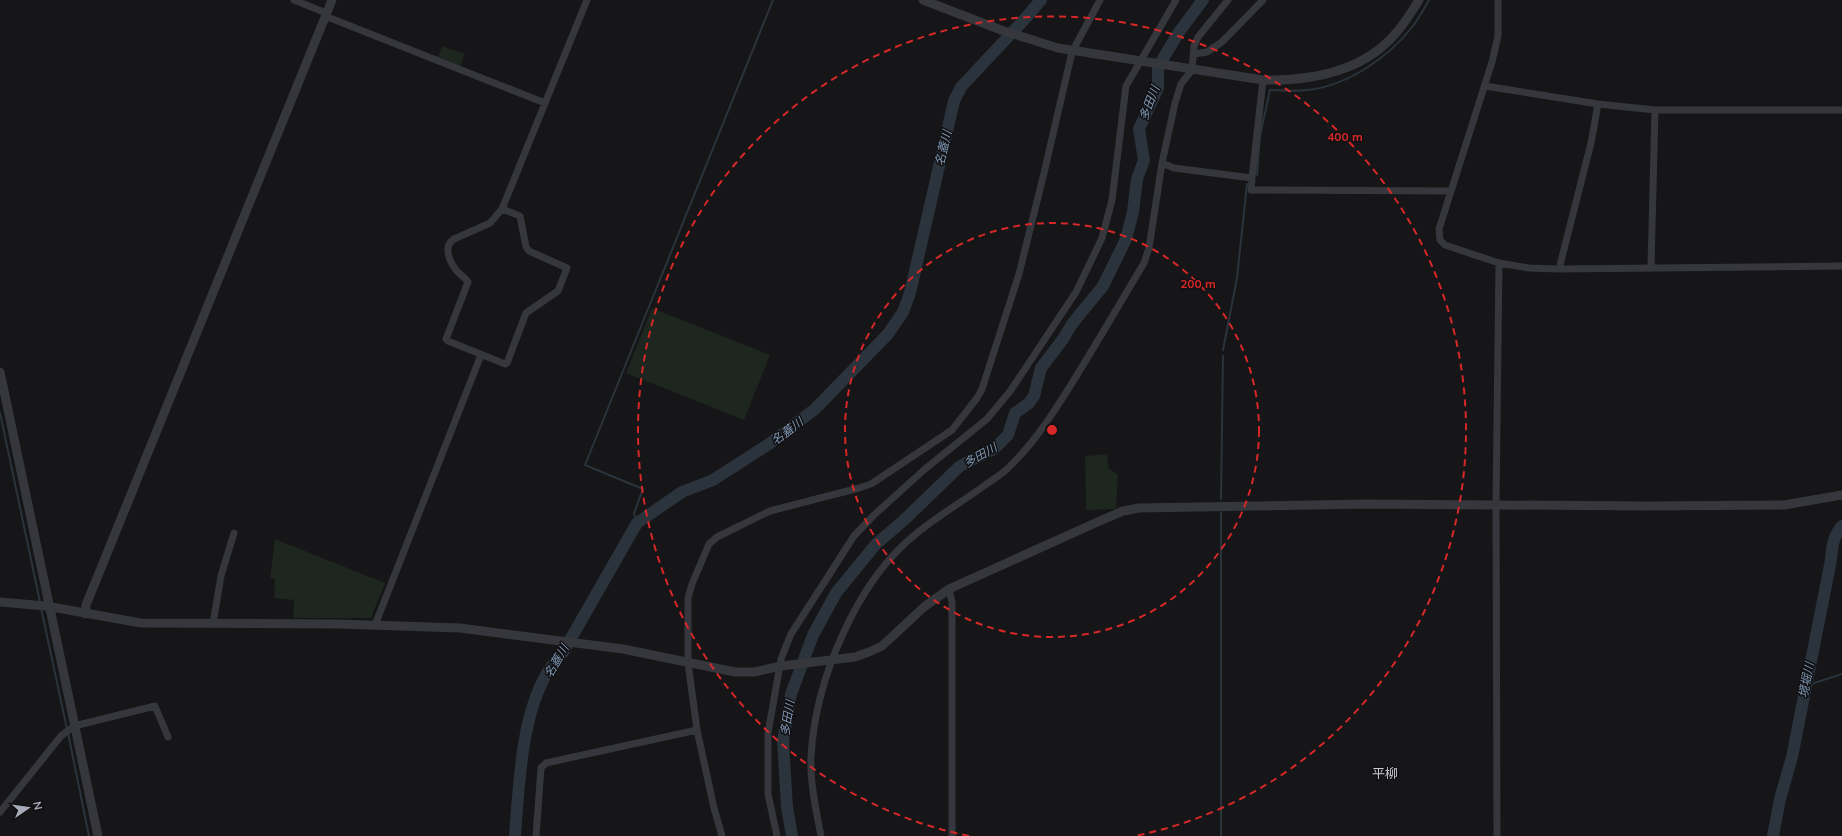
<svg xmlns="http://www.w3.org/2000/svg" width="1842" height="836" viewBox="0 0 1842 836" font-family="Mulish,'Noto Sans JP',sans-serif">
  <style>
    .green { fill: #1d261f }
    .lines { fill: none; stroke-linecap: round; stroke-linejoin: round }
    .stream { stroke: #2b333c; stroke-width: 2 }
    .river { stroke: #2b333c; stroke-width: 12 }
    .minor { stroke: #36373d; stroke-width: 7 }
    .tertiary { stroke: #36373d; stroke-width: 9 }
    .ring { fill: none; stroke: #d62828; stroke-width: 2; stroke-dasharray: 7 5 }
    .labels { text-anchor: middle; dominant-baseline: central; stroke-width: 3; stroke-linejoin: round; paint-order: stroke }
    .water-label { font-size: 12px; font-style: italic; fill: #7e96b3; stroke: #111012 }
    .quarter-label { font-size: 13px; fill: #c8cad4; stroke: #111012 }
    .centre { fill: #d62828; stroke: #111012; stroke-width: 2 }
    .ring-label { font-size: 12px; text-anchor: middle; font-weight: bold; fill: #d62828; stroke: #111012; stroke-width: 3; stroke-linejoin: round; paint-order: stroke }
  </style>
  <rect width="100%" height="100%" fill="#161517"/>
  <path class="green" d="M442,46l23,8 -5,12 -22,-9z
    M652,308l118,47 -26,65 -118,-47z
    M1107,454l2,15 9,5 -2,35 -30,1 -1,-54z
    M275,539l110,44 -14,35h-78l1,-18 -20,-2 1,-19 -5,-1z"/>
  <g class="lines">
    <path class="stream" d="M1257,175l3,-39 10,-46c12,0 25,2 37,0 40,-4 81,-32 106,-64 6,-8 11,-17 16,-26
      M1223,350l14,-72 10,-94
      M0,413l40,189
      M1221,499l2,-143
      M1221,512v324
      M637,523l-3,-10 9,-24 -58,-24 188,-465
      M41,608l26,121
      M1805,686l37,-12
      M68,733l21,103"/>
    <path class="river" d="M515,836c4,-50 6,-119 32,-163 4,-7 10,-13 15,-19l75,-131 45,-31 31,-12 56,-36 46,-35 73,-75 15,-22 7,-19 44,-192 7,-14 62,-66 18,-21
      M792,836l-5,-29 -4,-66 8,-47 22,-59 23,-42 40,-49 27,-23 57,-55 34,-17 14,-14 7,-22 14,-10 5,-7 7,-28 22,-29 9,-15 31,-38 23,-47 7,-27 4,-33 7,-19 -5,-31 19,-41v-21l21,-35 24,-32
      M1773,836l7,-37 12,-42 39,-197c1,-13 2,-24 11,-34"/>
    <path class="minor" d="M294,0l32,13
      M1498,0v36l-6,26 -53,167 1,11 5,5 54,18 30,5 30,1 283,-3
      M325,16l220,87
      M1194,54l13,-2 15,-10 41,-42
      M1485,86l113,18 57,6h187
      M1162,163l12,5 78,10 -1,12 200,1
      M1252,178l11,-98
      M502,209l18,7 6,31 3,4 38,17 -9,23 -32,22 -19,50 -2,1 -57,-23 -2,-2 22,-57c-3,-5 -8,-7 -12,-12 -7,-9 -13,-24 -2,-31l36,-16 12,-14 85,-209
      M1651,267l4,-157
      M1559,269l32,-126 7,-39
      M949,589l3,13v234
      M213,624l8,-48 13,-43
      M375,625l106,-270
      M0,812l61,-76 13,-10 81,-20 13,31
      M536,836l5,-68 5,-5 151,-33
      M722,836l-8,-28 -17,-78 -9,-67v-65l4,-14 17,-40 8,-7 53,-26 89,-23 12,-4 81,-54 25,-32 5,-9 37,-115 25,-101 28,-121 28,-52
      M777,836l-9,-42v-61l13,-74 10,-25 63,-98 19,-20 52,-47 62,-50 24,-29 65,-98 26,-54 10,-38 14,-114 50,-86
      M821,836c-5,-26 -11,-53 -10,-79 4,-76 45,-176 106,-224 22,-18 48,-33 71,-50 7,-5 16,-10 22,-17 25,-24 44,-54 62,-83 25,-40 48,-80 72,-120l5,-15 13,-85 13,-60 6,-19 11,-14 2,-24 4,-9 30,-37
      M1497,836l-1,-333 3,-240"/>
    <path class="tertiary" d="M923,0l78,30 57,18 205,32c48,1 100,-8 133,-47 9,-10 16,-22 23,-33
      M0,372l98,464
      M0,602l46,4 95,17 198,1 121,4 163,21 112,23h19l27,-6 74,-9 14,-5 13,-6 42,-39 25,-18 153,-69 21,-9 16,-3 227,-4 281,2 137,-1 58,-10
      M85,614l1,-9 246,-605"/>
  </g>
  <g class="ring">
    <circle cx="1052" cy="430" r="207"/>
    <path d="M969 836A414 414 0 1 1 1135 836"/>
  </g>
  <g class="labels">
    <g class="water-label">
      <text transform="translate(1149 103) rotate(-69)">多田川</text>
      <text transform="translate(943 148) rotate(-77)">名蓋川</text>
      <text transform="translate(787 431) rotate(-37)">名蓋川</text>
      <text transform="translate(980 455) rotate(-30)">多田川</text>
      <text transform="translate(556 661) rotate(-60)">名蓋川</text>
      <text transform="translate(1806 680) rotate(-79)">境堀川</text>
      <text transform="translate(787 718) rotate(-81)">多田川</text>
    </g>
    <g class="quarter-label">
      <text x="1385" y="773">平柳</text>
    </g>
  </g>
  <circle cx="1052" cy="430" r="6" class="centre"/>
  <g class="ring-label">
    <text x="1345" y="141">400 m</text>
    <text x="1198" y="288">200 m</text>
  </g>
  <g transform="translate(28 808) rotate(77)" stroke="#111012" stroke-width="3" paint-order="stroke">
  <path d="M0-3L7 15L0 10L-7 15Z" fill="#a7abb8"/>
  <text y="-6" font-size="11" font-weight="bold" text-anchor="middle" fill="#a7abb8">N</text>
  </g>
</svg>
